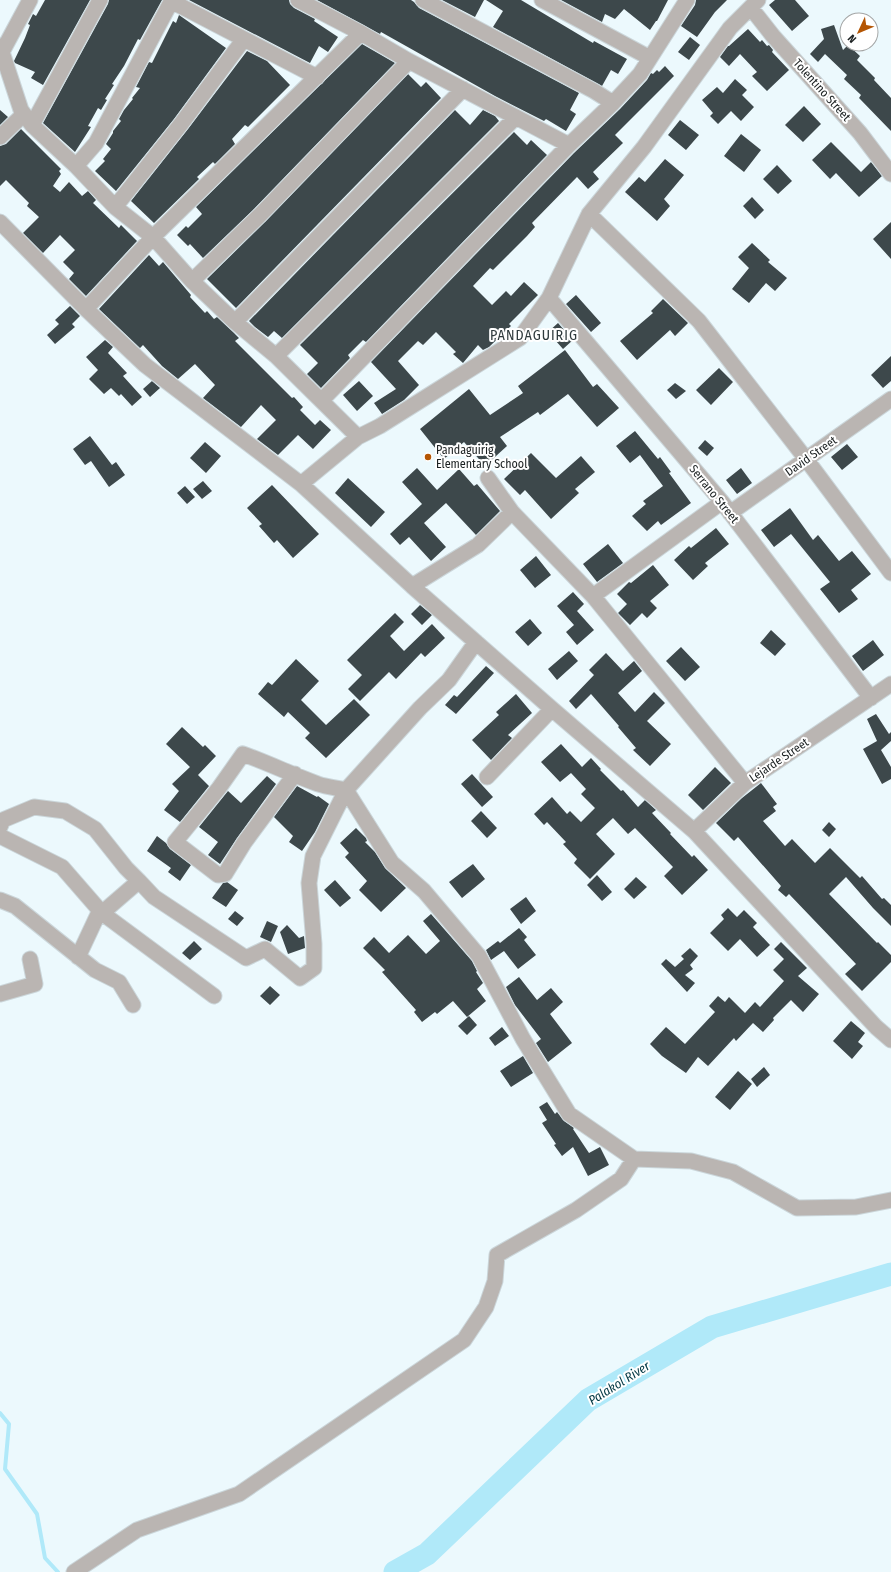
<svg xmlns="http://www.w3.org/2000/svg" width="891" height="1572" viewBox="0 0 891 1572" font-family="'Fira Sans Condensed',sans-serif">
  <style>
    .lines { fill: none; stroke-linecap: round; stroke-linejoin: round }
    .stream { stroke: #b0e9f9; stroke-width: 4 }
    .river { stroke: #b0e9f9; stroke-width: 23 }
    .building { fill: #3d484b }
    .minor-casing { stroke: #cbd6da; stroke-width: 17 }
    .minor { stroke: #bab5b2; stroke-width: 15 }
    .poi-dot { fill: #b45604; stroke: #fff; stroke-width: 1.5 }
    .labels { text-anchor: middle; dominant-baseline: central; stroke-width: 4; stroke-linejoin: round; paint-order: stroke }
    .street-label { font-size: 12px; fill: #1b2021; stroke: #fff }
    .poi-label { font-size: 12px; fill: #1b2021; stroke: #fff; text-anchor: start }
    .water-label { font-size: 13px; font-style: italic; fill: #013743; stroke: #fff }
    .quarter-label { font-size: 14px; letter-spacing: 1px; fill: #2f3a3d; stroke: #fff }
  </style>
  <rect width="100%" height="100%" fill="#ecf9fd"/>
  <g class="lines">
    <path class="stream" d="M0,1413l9,11 -4,45 32,45 8,44 13,14"/>
    <path class="river" d="M395,1572l32,-18 161,-154 124,-73 179,-53"/>
  </g>
  <path class="building" d="M45,0h45l-47,85 -12,-7 4,-6 -20,-9 -1,-2 11,-23 5,-13 -2,-1 5,-10 3,2z
    M109,0h53l-22,40 -2,-1 -14,27 -12,18 2,1 -9,14 2,1 -6,10 -3,-2 -10,18 3,1 -16,25 -32,-29 65,-119z
    M189,0h100l1,4 4,4 21,11 -1,2 24,16 -10,15 -9,-6 -9,17z
    M317,0h94l3,2 5,6 160,85 -9,17 6,4 -10,17 -20,-12 -2,2 -49,-25 -114,-64 -1,2z
    M442,0h42l-9,17z
    M486,0h35l72,43 1,-2 33,18 -9,15 -7,-4 -9,16 -109,-59 10,-16z
    M561,0h107l-11,21h-1l-6,9 -26,-21 -9,10 -10,-5 -3,8z
    M696,0h31l-12,12 -18,25 -16,-11 14,-21z
    M775,0h20l14,16 -17,15 -23,-26z
    M179,15l47,33 -52,71 -58,72 -21,-20 10,-10 -2,-2 8,-10 -5,-5 7,-11v-2l8,-10 -2,-2 5,-9 9,-11 -1,-1 8,-10 -4,-1 13,-25 3,1 21,-42 3,2z
    M834,25l9,25 5,-5 12,11 -3,4 18,18 -1,2 17,18v33l-32,-33 2,-3 -17,-16 3,-4 -22,-21 -7,8 -8,-8 14,-15 -3,-10z
    M748,29l12,13 2,-2 5,6 2,-1 4,5 -1,2 17,18 -22,21 -15,-15 5,-4 -17,-18 -11,12 -9,-9 8,-11h1z
    M690,37l10,8 -11,15 -11,-8z
    M362,44l33,19 -142,147 -50,48 -13,-14 -2,2 -11,-11 9,-9 2,2 14,-14 -6,-7z
    M247,51l20,10 23,24 -42,42 -3,-2 -13,14 3,5 -20,20 -2,-2 -16,15 2,2 -45,44 -23,-22 57,-72z
    M665,66l9,10 -59,59 8,8 -30,29 6,7 -11,10 -11,-12 -45,46 3,4 -8,9 -34,34 -3,-2 -17,18 19,19 14,-14 5,5 13,-14 14,13 -29,29 2,2 -22,21 -6,3 -5,-5 -15,18 -10,-9 3,-2 -20,-20 -13,13 -5,-4 -20,20 21,24 -15,15 -22,14 -8,-11 22,-14 -25,-27 203,-209 46,-44 27,-29 4,-7 2,1 4,-4 2,2z
    M408,74l13,13 5,-5 15,16 -205,210 -29,-29 58,-57z
    M735,79l12,11 -5,5 12,12 -13,14 -10,-10 -13,13 -8,-8 3,-3 -11,-13 15,-13 6,6z
    M804,106l17,18 -18,18 -18,-17z
    M0,110l8,7 -8,8z
    M455,110l15,15 13,-15 12,6 4,5 -217,217 -8,-7 -6,6 -13,-10 -6,-6z
    M680,120l19,15 -13,15 -18,-15z
    M21,129l40,40 -2,2 2,3 -8,12 7,6 9,-10 13,14 6,-5 8,9 -3,3 26,25 2,-3 16,16 -51,55 -17,-17 5,-6 -11,-11 12,-12 -15,-15 -17,18 -20,-20 16,-16 -12,-11 2,-3 -23,-23 -6,6v-40l6,-2z
    M514,132l13,13 4,-5 16,15 -181,187 -3,-2 -15,15 2,3 -29,30 -14,-14 11,-11 -18,-18z
    M741,134l20,16 -17,22 -20,-16z
    M831,142l30,30 10,-10 11,14 -23,21 -23,-24 -6,6 -18,-19z
    M665,159l19,16 -20,24 6,7 -13,15 -32,-29 14,-15 6,5z
    M777,165l15,16 -14,13 -15,-15z
    M752,197l12,13 -9,9 -12,-13z
    M891,222v37l-18,-20z
    M752,243l18,17 -2,2 19,16 -12,13 -9,-8 -17,20 -17,-14 17,-21 -11,-11z
    M149,255l10,11 4,-4 28,33 -1,2 15,16 2,-2 7,8 3,-2 17,16 5,5 -4,3 57,57 2,-1 9,10 -3,3 15,15 5,-5 11,10 -18,19 -15,-14 -20,20 -21,-16 19,-19 -15,-15 -20,22 -38,-29 12,-13 -20,-21 -17,15 -16,-13 -19,-21 -3,3 -41,-39z
    M576,295l25,28 -10,9 -25,-28z
    M663,299l25,24 -13,13 -5,-6 -33,30 -17,-19 33,-28 -2,-2z
    M70,306l10,10 -8,8 3,3 -20,17 -8,-9 12,-11 -4,-4z
    M558,323l15,17 -10,9 -15,-17z
    M105,340l8,7 -5,6 19,20 -4,3 19,21 -10,9 -11,-12 -2,2 -8,-8 -7,6 -15,-15 9,-9 -12,-13z
    M565,350l28,37 4,-3 22,24 -22,19 -29,-33 -28,21 -2,-3 -38,25 7,9 -22,20 -21,-24 -20,17 -24,-30 49,-40 21,26 33,-22 -5,-7z
    M891,356v25l-8,7 -12,-13z
    M719,368l14,14 -22,23 -15,-15z
    M152,381l8,7 -10,9 -7,-8z
    M359,381l14,15 -16,15 -14,-16z
    M675,383l11,8 -10,8 -9,-9z
    M635,431l23,28 2,-2 11,15 -2,1 22,30 -30,22 -3,-4 -11,10 -15,-15 14,-12 -3,-3 20,-15 -23,-31 -10,8 -14,-17z
    M90,436l22,29 4,-3 9,13 -16,12 -18,-26 -6,4 -12,-16z
    M705,440l9,8 -7,8 -9,-8z
    M205,442l16,14 -15,17 -16,-15z
    M847,444l11,13 -16,13 -11,-13z
    M531,453l25,25 25,-22 14,16 -20,17 4,4 -28,26 -26,-29 -5,5 -16,-16z
    M417,468l20,22 22,-21 15,17 3,-2 23,27 -24,24 -30,-32 -22,20 22,24 -15,14 -22,-24 -9,8 -10,-11 32,-30 -20,-22z
    M741,468l11,15 -15,11 -11,-14z
    M348,478l37,34 -14,15 -36,-34z
    M203,481l9,10 -10,8 -9,-10z
    M272,485l47,49 -26,24 -16,-18 -3,3 -15,-17 3,-2 -15,-16z
    M185,486l10,11 -8,7 -10,-11z
    M790,508l23,32 5,-5 21,26 13,-10 19,23 -20,16 7,9 -19,14 -19,-24 10,-7 -39,-48 -17,13 -13,-17z
    M716,528l13,16 -24,19 3,3 -15,14 -19,-20 15,-14 2,2z
    M608,544l15,19 -26,19 -14,-18z
    M536,556l15,19 -16,13 -15,-18z
    M653,565l16,20 -19,16 7,7 -10,10 -5,-5 -12,12 -12,-12 9,-9 -10,-10 12,-12 2,1z
    M573,592l11,12 -7,7 17,19 -17,15 -11,-13 8,-7 -17,-19z
    M420,605l12,10 -10,10 -11,-11z
    M395,613l9,9 -14,14 14,15 28,-27 13,14 -20,19 -4,-4 -25,26 -7,-7 -29,29 -12,-12 14,-14 -15,-15z
    M530,619l12,14 -14,13 -13,-14z
    M771,630l15,14 -11,12 -15,-13z
    M873,640l11,15 -21,16 -11,-15z
    M681,647l19,20 -15,14 -19,-20z
    M569,651l9,10 -21,19 -9,-11z
    M606,653l17,18 11,-10 8,10 -24,22 17,19 19,-20 11,11 -18,18 24,23 -21,22 -17,-16 3,-2 -18,-21 1,-1 -28,-32 -15,15 -7,-8 25,-26 -5,-5z
    M296,659l23,22 -18,19 25,25 28,-26 16,16 -44,43 -21,-20 5,-5 -22,-21 -4,5 -26,-23 10,-12 4,3z
    M486,666l8,7 -38,41 -11,-9 9,-10 3,2z
    M516,694l16,19 -24,22 4,3 -21,22 -19,-20 27,-25 -3,-3z
    M876,714l13,20 2,-2v9l-10,9 10,17v12l-9,5 -19,-35 14,-8 -10,-22z
    M182,727l21,20 2,-2 11,11 -18,19 11,11 -29,36 -16,-12 15,-19 -7,-7 18,-17 -24,-23z
    M561,744l21,23 9,-9 10,11 -1,1 21,21 2,-1 15,17 7,-7 11,10 -4,3 19,20 -1,1 22,23 2,-2 14,15 -26,25 -18,-19 9,-9 -38,-39 -7,6 -15,-16 -17,16 19,20 -25,25 -16,-16 3,-4 -14,-15 3,-2 -19,-20 -3,3 -10,-11 18,-17 15,17 3,-3 11,11 14,-14 -14,-14 5,-5 -15,-16 -11,9 -19,-20z
    M715,767l16,16 -28,27 -15,-15z
    M472,774l21,23 -11,10 -21,-23z
    M267,776l9,8 -39,54 -17,26 -12,-9 10,-13 -19,-15 29,-36 13,12z
    M761,783l16,21 -4,3 3,4 -13,10 22,25 7,-7 23,24 15,-15 30,30 2,-2 20,23 2,-1 7,7v21l-18,-18 -27,-31 -17,17 48,49 1,-1 13,13v7l-29,29 -17,-17 11,-10 -67,-70 -3,3 -8,-7 3,-4 -43,-49 -4,4 -18,-18 26,-25z
    M297,786l20,11 1,-1 11,8 -14,28 -13,19 -13,-9 4,-6 -19,-19z
    M481,811l16,17 -10,10 -16,-17z
    M829,822l7,7 -7,8 -7,-7z
    M356,828l10,10 1,3 -2,1 10,10 10,16 21,20 -25,24 -22,-22 8,-9 -22,-24 4,-4 -9,-10z
    M157,836l9,7 4,6 21,16 -11,16 -12,-9 3,-4 -24,-17z
    M473,864l12,15 -23,19 -13,-16z
    M597,875l15,17 -10,9 -15,-16z
    M636,877l11,10 -13,12 -10,-10z
    M335,880l16,18 -11,9 -16,-17z
    M227,882l11,8 -12,17 -14,-9 11,-15z
    M526,897l10,14 -15,13 -11,-15z
    M728,908l9,9 7,-7 13,13 -4,4 17,18 -13,12 -17,-18 -12,12 -18,-18 14,-14 -3,-4z
    M235,911l9,7 -7,8 -9,-7z
    M431,914l41,47 5,10 -1,1 7,11 -6,6 9,12 -19,16 -14,-16 -16,13 -2,-2 -13,10 -8,-10 2,-2 -34,-38 3,-2 -22,-22 11,-11 15,16 19,-18 18,19 14,-13 -17,-20z
    M267,921l11,5 -7,16 -11,-5z
    M287,925l12,13 5,-2 1,12 -17,6 -8,-22z
    M519,928l8,9 -3,3 12,15 -18,14 -14,-18 -13,9 -5,-10 12,-9 2,2z
    M194,941l8,8 -12,11 -8,-7z
    M781,942l26,26 -9,8 21,18 -16,18 -12,-12 -18,18 1,2 -11,12 -10,-9 -17,18 -2,-3 -26,28 -10,-9 -12,16 -24,-17 -12,-12 16,-17 19,17 30,-32 -6,-6 9,-10 7,6 4,-5 16,16 10,-11 5,5 24,-26 -11,-11 11,-11 -10,-10z
    M690,948l8,8 -8,9 3,4 -8,6 10,8 -8,9 -26,-28 5,-5 9,8 9,-8 -3,-3z
    M519,977l18,23 14,-12 12,14 -13,12 22,29 -24,19 -12,-19 5,-4 -26,-34 -9,-18z
    M270,986l10,9 -10,10 -10,-9z
    M469,1016l8,9 -10,10 -9,-9z
    M851,1021l14,12 -7,9 5,4 -11,13 -19,-18z
    M502,1027l7,9 -14,10 -6,-8z
    M523,1056l10,17 -22,14 -11,-16z
    M764,1067l6,8 -13,12 -6,-8z
    M738,1071l14,13 -22,26 -15,-13z
    M547,1102l8,12 2,-2 7,9 10,7 -1,1 16,24 11,-6 9,18 -21,11 -15,-29 -11,9 -8,-11 2,-1 -14,-21 5,-3 -8,-13z"/>
  <g class="lines">
    <defs>
      <path id="minor" d="M298,0l63,33 48,28 160,84
        M423,0l171,91 19,12
        M542,0l108,58
        M171,1l146,76
        M751,8l22,28 87,97 31,41
        M0,46l21,64 11,15 44,41 39,41 38,30 39,44 43,41 41,34 82,81
        M2,52l28,-52
        M32,125l68,-125
        M0,137l24,-23
        M76,166l20,-23 76,-143
        M115,207l66,-83 63,-85
        M589,214l110,107 107,138 85,114
        M0,222l86,87 59,56 156,119 111,102 140,123 142,122 182,196 15,13
        M192,281l67,-65 150,-155
        M549,298l173,204 149,196
        M86,309l67,-72 208,-204
        M235,322l228,-233
        M276,356l240,-239
        M322,400l247,-255 44,-42 27,-29 47,-74
        M488,478l24,34 81,84 152,187
        M301,484l57,-47 22,-11 140,-88 29,-40 40,-84 55,-67 86,-119 28,-28
        M730,513l161,-114
        M412,586l66,-41 34,-33
        M593,596l129,-94
        M295,774l-51,69 -19,31 -7,1 -43,-33 44,-54 24,-34c25,9 50,21 75,30 9,3 19,4 28,6l74,-82 29,-28 27,-38
        M487,777l65,-68
        M0,827l3,-7 31,-13 31,4 30,18 31,39 13,13 -37,32
        M694,831l51,-48 146,-99
        M0,836l62,31 40,46 112,83
        M0,900l15,6 80,64 24,12 14,23
        M78,957l22,-47
        M0,994l35,-10 -5,-25
        M634,1159l57,2 42,11 64,36 59,-1 35,-7
        M74,1572l63,-42 102,-36 225,-154 22,-33 9,-26 2,-26 79,-45 45,-31 13,-20 -65,-45 -46,-75 -44,-83 -55,-65 -32,-28 -46,-73 -33,66 -4,27 5,61v24l-14,10 -35,-29 -19,9 -92,-61 -15,-16"/>
    </defs>
    <use href="#minor" class="minor-casing"/>
    <use href="#minor" class="minor"/>
  </g>
  <circle class="poi-dot" cx="428" cy="457" r="4"/>
  <g class="labels">
    <g class="street-label">
      <text transform="translate(822 90) rotate(48)">Tolentino Street</text>
      <text transform="translate(811 456) rotate(-35)">David Street</text>
      <text transform="translate(714 494) rotate(51)">Serrano Street</text>
      <text transform="translate(779 760) rotate(-34)">Lejarde Street</text>
    </g>
    <g class="poi-label">
      <text x="436" y="450">Pandaguirig<tspan x="436" dy="14">Elementary School</tspan></text>
    </g>
    <g class="water-label">
      <text transform="translate(619 1383) rotate(-32)">Palakol River</text>
    </g>
    <g class="quarter-label">
      <text x="534" y="335">PANDAGUIRIG</text>
    </g>
  </g>
  <g transform="translate(859 32) rotate(226)"><circle r="19" fill="#ffffff" stroke="#a4a6a6"/>
  <path d="M0-3L7 15L0 10L-7 15Z" fill="#b45604"/>
  <text y="-6" font-size="11" font-weight="bold" text-anchor="middle" fill="#1b2021">N</text>
  </g>
</svg>
